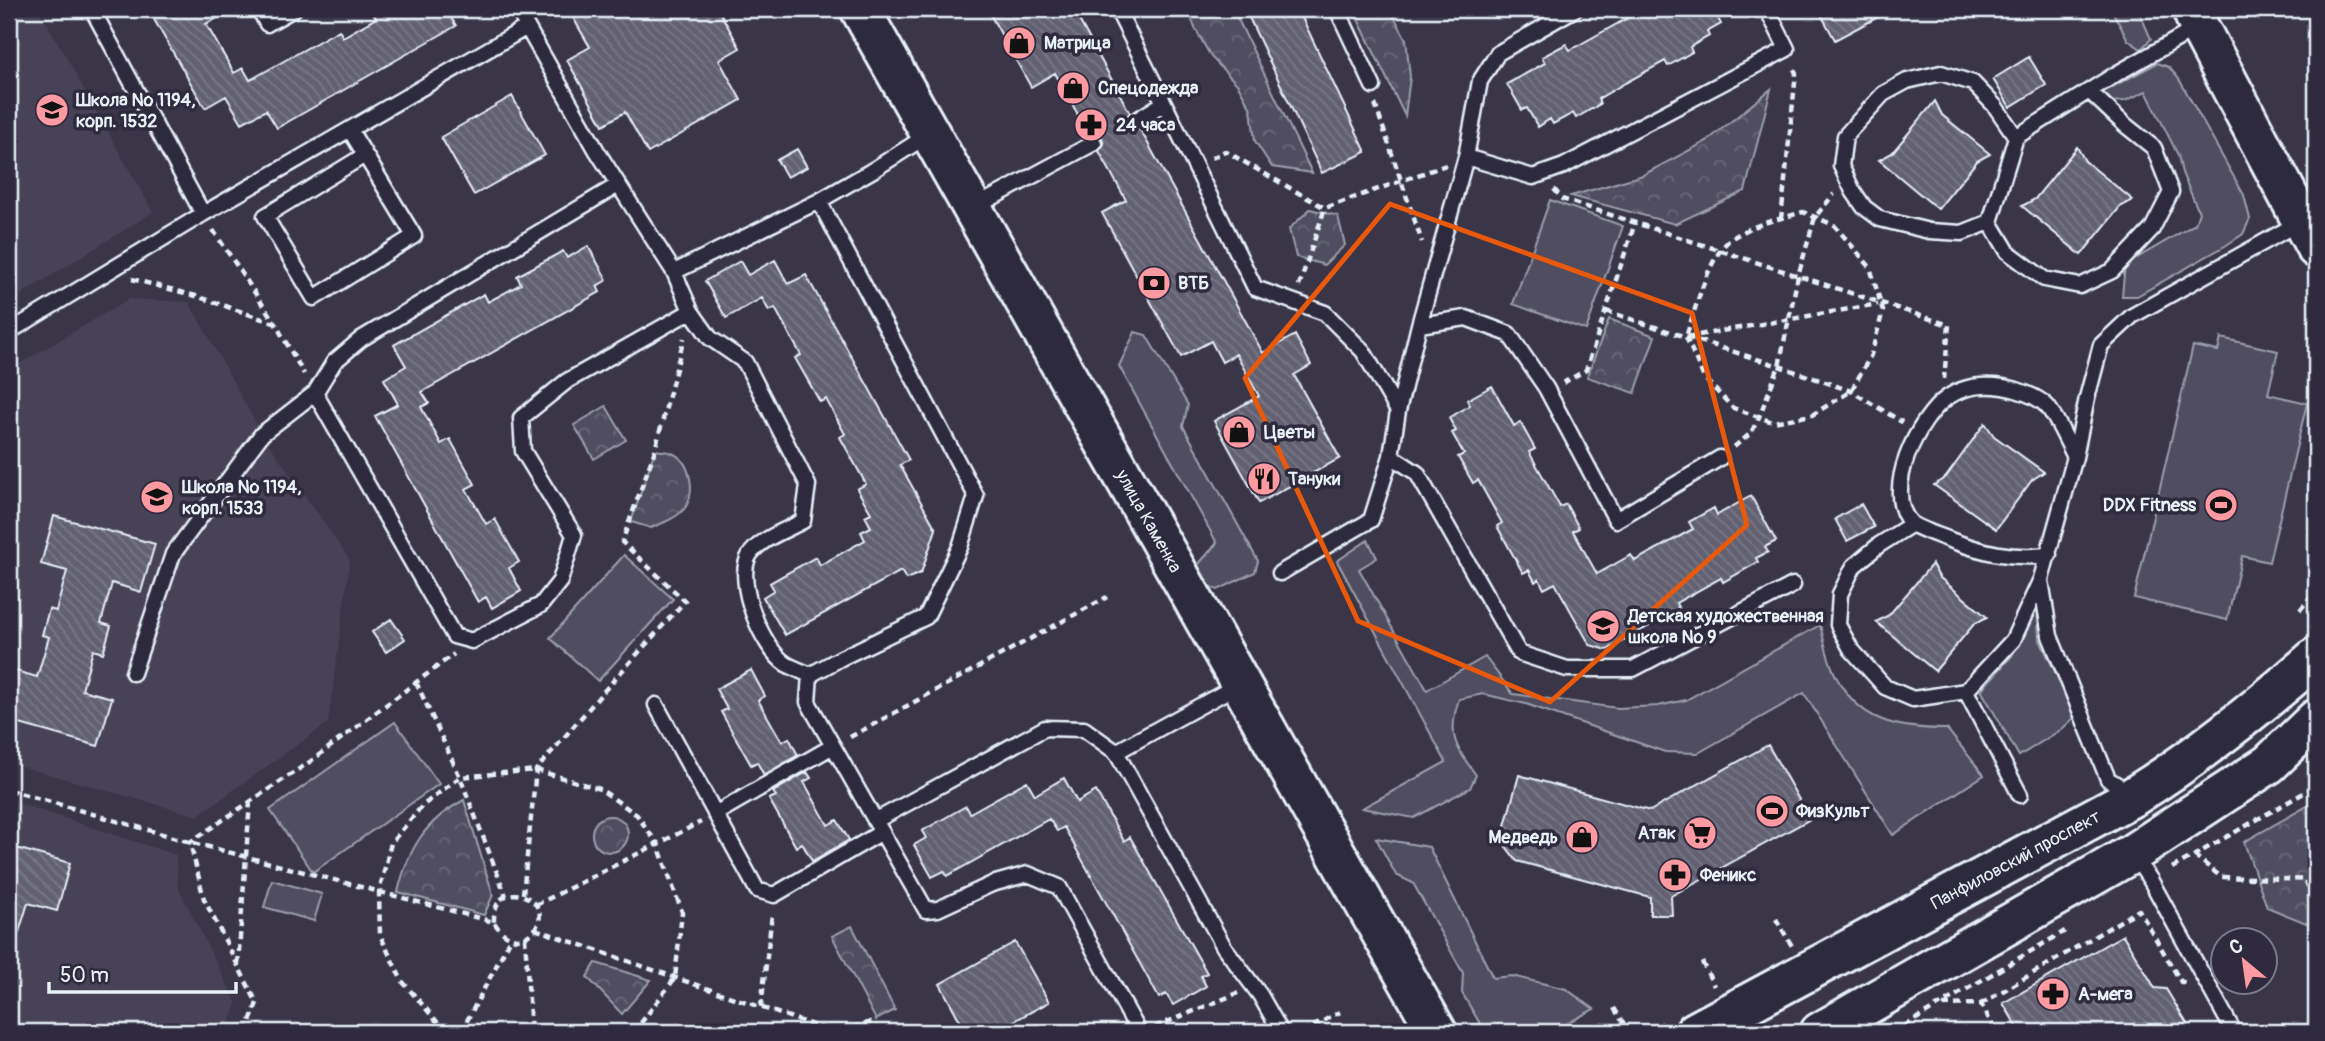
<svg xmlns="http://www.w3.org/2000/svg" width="2325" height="1041" viewBox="0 0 2325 1041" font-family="Pangolin,sans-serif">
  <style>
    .built { fill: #464354 }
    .green { fill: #504e5f; stroke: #9ca0ac; stroke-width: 2 }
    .forest { fill: url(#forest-crowns); stroke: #9ca0ac; stroke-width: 2 }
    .building { fill: url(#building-back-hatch); stroke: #e8f1f8; stroke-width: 2 }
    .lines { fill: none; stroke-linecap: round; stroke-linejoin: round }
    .lane-casing { stroke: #e8f1f8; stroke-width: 19 }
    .secondary-casing { stroke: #e8f1f8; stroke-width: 44 }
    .primary-casing { stroke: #e8f1f8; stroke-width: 44 }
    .path { stroke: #e8f1f8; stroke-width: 4.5; stroke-dasharray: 7 5; stroke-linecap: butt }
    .lane { stroke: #2f2a3d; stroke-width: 14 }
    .secondary { stroke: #2f2a3d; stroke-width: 38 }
    .primary { stroke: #2f2a3d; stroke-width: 38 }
    .marked { fill: none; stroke: #e8590c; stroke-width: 5; stroke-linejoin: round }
    .labels { text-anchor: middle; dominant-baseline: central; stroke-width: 7; stroke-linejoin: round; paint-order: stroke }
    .poi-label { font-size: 18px; font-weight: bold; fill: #e8f1f8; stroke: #2f2a3d; text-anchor: start }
    .street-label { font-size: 18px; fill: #e8f1f8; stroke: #2f2a3d }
  </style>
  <defs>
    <pattern id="forest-crowns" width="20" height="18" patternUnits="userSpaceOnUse" patternTransform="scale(1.75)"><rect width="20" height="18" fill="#504e5f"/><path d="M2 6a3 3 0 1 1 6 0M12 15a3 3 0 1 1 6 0" fill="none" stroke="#696877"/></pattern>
    <pattern id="building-back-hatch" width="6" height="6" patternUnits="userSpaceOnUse" patternTransform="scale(1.75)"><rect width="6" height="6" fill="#636171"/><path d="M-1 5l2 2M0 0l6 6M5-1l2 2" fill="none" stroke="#797886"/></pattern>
  </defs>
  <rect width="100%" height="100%" fill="#3a3648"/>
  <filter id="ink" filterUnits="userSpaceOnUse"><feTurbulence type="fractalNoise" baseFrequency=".0143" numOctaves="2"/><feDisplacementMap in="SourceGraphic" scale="14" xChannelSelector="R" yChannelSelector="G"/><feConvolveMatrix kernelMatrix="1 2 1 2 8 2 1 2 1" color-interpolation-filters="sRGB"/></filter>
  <g filter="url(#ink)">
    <path class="built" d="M9,9h30l114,203 -144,90z
      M129,299l60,3 73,132 88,126 -22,163 -131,93 -188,-53v-393z
      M9,800l167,55 2,32 59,117 -10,28h-218z"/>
    <path class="green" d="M2111,9h27l13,30 -10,10 -13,-9z
      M2157,63l12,4 10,12 65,116 6,24 -7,15 -18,12 -88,50h-15l3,-31 70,-41 4,-12 -17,-39 -4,-18 -32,-64 -21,10 -15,1 -9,-9z
      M1550,200l73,26 -37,104 -73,-26z
      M1135,332l11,3 42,70 -5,21 75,135 -3,11 -37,18 -10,-4 -11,-20 20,-23 -98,-177z
      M2221,338l57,13 -10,43 39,9 -38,159 -27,-6 -15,64 -93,-22 59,-252 25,5z
      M1368,540l9,18 -18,11 68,121 58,-33 28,37 105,14 40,-2 28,-6 134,-75c4,15 7,32 14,47 23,50 63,57 113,57l37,46 -91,60 -89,-142 -106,60 -33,-1 -139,-48 -43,-10 -24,5c-12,36 -4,47 17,76l-6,13 -56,30 -52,-10 84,-46 -109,-201z
      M624,555l49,44 -75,82 -48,-43z
      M2037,605l2,33 37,78 -14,13 -43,27 -38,-66 31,-34z
      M395,722l44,62 -126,88 -43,-62z
      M1376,838l53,9 64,131 19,-2 54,13 28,20 -42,23h-67l-23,-39 1,-20 -50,-90 -17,-8z
      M272,880l50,14 -8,27 -50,-14z"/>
    <path class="forest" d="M1188,9h45l79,164 -40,-6 -17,-26 -4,-32 -13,-24 -27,-28 -16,-29z
      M1353,9h37l16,30 4,38 -5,39z
      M1771,89l-26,102 -70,33 -104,-28 72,-21 64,-34z
      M1310,209l28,7 7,29 -21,20 -28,-8 -7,-28z
      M1609,319l46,17 -20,57 -48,-16z
      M606,406l20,34 -32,19 -20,-34z
      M655,450c5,1 12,1 17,3 19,8 24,39 13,55 -8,10 -22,15 -34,20l-20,-6z
      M464,800l29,95 -9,20 -86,-23c10,-43 27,-71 66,-92z
      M2316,801v126l-49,-20 -23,-65z
      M592 834a18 18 0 1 1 36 0a18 18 0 1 1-36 0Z
      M852,926l43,84 -19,10 -44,-84z
      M596,963l55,17 -29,34 -35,-37z"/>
    <path class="building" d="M148,9h86l-28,15 28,49 9,-5 7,12 89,-50 4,7 33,-19 -5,-9h75l10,17 -179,102 -11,-18 -24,13 -16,-27 -21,12z
      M568,9h150l22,39 -21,12 22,40 -93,53 -23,-41 -22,13 -36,-65 23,-13z
      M987,9h86l57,104 -4,4 1,8 4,5 9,-1 123,224 32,-18 16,30 -17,10 46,83 -81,45 -45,-82 45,-25 -23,-42 -14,8 -11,-21 -30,16 -79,-144 24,-13 -27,-49 5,-7 -2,-6 -7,-5 -6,2 -34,-62 -24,14z
      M1245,9h53l68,143 -44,21z
      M1644,9h69l8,15 -14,8 2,4 -19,11 2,5 -24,14 -3,-5 -40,22 -27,16 2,5 -24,14 -3,-5 -20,11 -3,-5 -12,8 -11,-19 -5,2 -15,-26 38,-21 -3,-6 24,-13 4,6z
      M1818,9h75l-58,31z
      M2029,57l17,28 -36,22 -17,-28z
      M512,96l33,59 -71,40 -33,-58z
      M1935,101l7,14 48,39 -13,7 -39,48 -59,-49 13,-7z
      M2077,147l8,14 48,39 -13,7 -39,48 -59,-49 13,-7z
      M797,149l10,18 -20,10 -10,-17z
      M588,246l19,34 -10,6 3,6 -178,100 7,11 -8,4 20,37 9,-5 25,45 -9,5 20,35 9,-5 24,43 -10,6 12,23 -29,17 -6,-11 -8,5 -103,-186 23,-12 -14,-25 22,-13 -12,-21 90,-51 4,8 33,-18 -4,-8 46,-25 4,7z
      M775,260l13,24 18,-9 103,185 -9,5 36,64 -15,44 -15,6 -5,-8 -116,64 -22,-38 11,-7 -4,-7 46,-26 4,8 45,-25 -4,-8 10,-5 -6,-11 6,-3 -14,-24 9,-5 -26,-47 5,-3 -19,-35 -6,3 -25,-44 6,-3 -26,-47 -6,3 -7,-13 -36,20 -21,-37 35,-20 8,14z
      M1492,386l22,40 6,-4 15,27 -6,3 31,55 6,-3 13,24 -6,3 24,43 34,-19 4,6 58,-32 -4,-7 25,-14 3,7 34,-19 25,45 -11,6 3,5 -12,6 2,4 -35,20 -2,-4 -45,25 3,6 -72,41 -17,-5 -35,-62 -11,6 -5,-10 -4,3 -6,-12 -6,3 -26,-47 5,-3 -24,-43 -5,3 -15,-26 6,-3 -12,-21 4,-2 -7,-13 21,-13 -3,-5z
      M1985,423l9,13 50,36 -12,8 -36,49 -62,-44 12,-8z
      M1861,504l13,23 -27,14 -12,-22z
      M54,516l101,28 -14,48 -29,-9 -11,40 10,3 -8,27 -10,-3 -11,40 30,8 -14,48 -89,-25v-52l28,8 12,-40 -7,-2 7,-26 7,2 11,-40 -26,-7z
      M1932,564l7,13 48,40 -13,7 -39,47 -59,-49 13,-7z
      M391,619l14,20 -19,13 -14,-20z
      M751,670l14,26 -7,4 24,42 7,-4 9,17 -34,20 -7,-13 -6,3 -30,-53 6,-3 -11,-20z
      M1768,745l42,74 -139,77 1,19h-22v-18l-133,-36 -16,-21 18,-65 131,36z
      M807,772l4,6 -7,4 24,43 9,-5 12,20 -37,21 -10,-18 -6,4 -27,-48 7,-3 -3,-4z
      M1064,778l13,24 19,-11 28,50 6,-4 77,136 -6,3 5,10 -33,19 -7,-11 -7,4 -95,-171 -7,4 -8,-12 -102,57 -3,-5 -12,6 -18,-32 12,-7 -4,-7 44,-25 4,7 57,-32 8,14z
      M9,846l61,17 -13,48 -29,-8 -14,45h-5z
      M2123,935l32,53 11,1 26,43h-172l-17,-29z
      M1015,942l34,60 -55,30h-28l-26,-48z"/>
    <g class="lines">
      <defs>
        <path id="lane" d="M92,9l111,205
          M259,9l8,15 27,-15
          M1117,9l47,94 -29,18
          M1337,9l36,77
          M527,27l70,124 77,121 145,-71 54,-31 55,-35
          M1164,103l91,185 70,25 38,38 35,60 -7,45 -20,64 -91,53
          M350,130l64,106 -100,62 -49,-82 100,-61
          M2016,137l-21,-31 -22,-23 -32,-10 -34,8 -24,13 -38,42 -4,30 12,25 11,16 16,12 49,12 33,2 28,-11 26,-85 100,-63 81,-46
          M1466,157l67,20 31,-11 223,-117 -20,-40
          M618,185l-257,154 -27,23 -19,31 139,243 18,5 69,-36 19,-24 14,-46 -51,-84 -2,-33 46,-37 124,-70
          M973,208l121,-65
          M1990,222l18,30 36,27 36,7 32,-15 40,-42 19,-37 -17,-44 -30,-24 -35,-33
          M674,272l17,39 19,27 35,24 63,123 -5,36c-16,9 -44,18 -54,35 -14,26 13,92 37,108 7,4 16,7 24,11l31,-17 85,-41 34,-70 16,-51 -157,-295
          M1419,325l47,-7 43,16 37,54 70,132 104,-62
          M9,332l194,-118 324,-187 -9,-18
          M1398,411l21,-86 47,-168 14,-76 18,-28 77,-44
          M1391,456l26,17 102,180 48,16h66l160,-84
          M1912,524l-33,21 -25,21 -14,28 -2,31 13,24 34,38 28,12 53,-8 47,-51 28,-61 34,-122 12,-59 14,-53 31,-29 168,-94
          M2049,555c-38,4 -64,-2 -99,-15 -9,-4 -32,-11 -39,-17 -30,-30 7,-106 37,-126 17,-12 36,-13 55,-10 14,2 34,9 44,19 10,12 20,36 28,51
          M2041,581l9,55 58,143 24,15
          M133,673l40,-119 89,-120 53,-41
          M810,675l-2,27 118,208 12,-1 54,-25 36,-10 31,13 80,145
          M1966,691l54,104
          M656,705l101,185 17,5 108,-63
          M1116,752l122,-67
          M715,814l118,-68
          M875,821l170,-93 39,1 32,23 108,195 36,48 21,37
          M2133,854l18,27 83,151"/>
        <g id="secondary">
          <path id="s1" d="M860,9l577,1023"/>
          <path d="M2192,9l7,18 117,221"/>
        </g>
        <g id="primary">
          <path id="s2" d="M1695,1032l439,-236c66,-41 124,-88 182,-139"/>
          <path d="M1820,1032l313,-179 136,-89 47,-45"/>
        </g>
      </defs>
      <use href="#lane" class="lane-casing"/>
      <use href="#secondary" class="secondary-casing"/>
      <use href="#primary" class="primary-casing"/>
      <path class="path" d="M1375,104l47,138
        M1212,158l13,-7 100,57 121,-43
        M1554,189l8,10 387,126 -5,54
        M1781,219l15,-146 -3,-6
        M213,230l62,93 29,51
        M132,279l64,17 78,27
        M1299,286l26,-78
        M1606,311l80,26 18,41 29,30 40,14 39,-7 39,-24 20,-36 12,-44 -13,-44 -36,-42 -31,-13c-23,7 -51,12 -72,27 -22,16 -36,71 -45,98
        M1687,337l92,29 72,25 51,31
        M1687,337l191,-33
        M1563,383l23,-13 49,-147
        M1734,447l17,-14 8,-16 20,-51 19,-90 17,-59 19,-23
        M2300,610l16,-20
        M416,682l44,95 46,119
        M850,737l257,-140
        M9,790l181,52 304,80c8,14 25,25 39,9 28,-31 -41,-60 -39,-9
        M2194,855l27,22 95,3
        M2172,868l144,-82
        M2305,881l11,21
        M523,894l13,-124 68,-79 81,-90 -63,-59 33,-92 29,-112
        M536,905l165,-83
        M1776,919l16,27
        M535,929l283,98 22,5
        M525,937l6,95
        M1702,962l12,24
        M238,964l12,-162
        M1981,1004l158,-94 42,72h5
        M1943,1005l38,-1 15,28
        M761,1007l11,-93
        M1614,1008l15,24
        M1155,1027l83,-34
        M246,1032l11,-29 -53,-104 -14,-57 121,-81 143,-107
        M446,1032l-44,-51 -22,-46 -1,-43 12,-49 31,-37 38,-29 76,-7 64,19 37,26 21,30 24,67 -7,66 -41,54
        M461,1032l50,-94
        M842,1032l34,-12
        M1303,1032l37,-20
        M1646,1032l19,-10
        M1894,1032l171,-101"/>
      <use href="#lane" class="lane"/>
      <use href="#secondary" class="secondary"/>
      <use href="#primary" class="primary"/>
    </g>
  </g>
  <path class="marked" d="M1390,204l302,109 55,212 -197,177 -192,-81 -113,-243z"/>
  <defs>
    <symbol id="shop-disc" viewBox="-11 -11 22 22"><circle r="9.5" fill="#ff9aa2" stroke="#2f2a3d"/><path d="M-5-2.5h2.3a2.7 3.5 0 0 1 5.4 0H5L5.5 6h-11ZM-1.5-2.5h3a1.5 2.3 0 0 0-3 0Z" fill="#111"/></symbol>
    <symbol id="school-disc" viewBox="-11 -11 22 22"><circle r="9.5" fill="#ff9aa2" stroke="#2f2a3d"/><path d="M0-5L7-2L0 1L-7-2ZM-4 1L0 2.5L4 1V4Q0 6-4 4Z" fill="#111"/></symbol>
    <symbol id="pharmacy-disc" viewBox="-11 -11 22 22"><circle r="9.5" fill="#ff9aa2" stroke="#2f2a3d"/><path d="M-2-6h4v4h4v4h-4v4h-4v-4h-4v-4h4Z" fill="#111"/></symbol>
    <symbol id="bank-disc" viewBox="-11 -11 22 22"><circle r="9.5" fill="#ff9aa2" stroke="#2f2a3d"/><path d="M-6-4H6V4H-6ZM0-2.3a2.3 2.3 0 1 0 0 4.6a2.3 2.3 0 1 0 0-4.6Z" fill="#111"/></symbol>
    <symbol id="restaurant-disc" viewBox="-11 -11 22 22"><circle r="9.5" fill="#ff9aa2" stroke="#2f2a3d"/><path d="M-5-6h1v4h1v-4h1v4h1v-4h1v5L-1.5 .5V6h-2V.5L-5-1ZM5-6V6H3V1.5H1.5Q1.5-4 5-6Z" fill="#111"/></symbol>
    <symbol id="stadium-disc" viewBox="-11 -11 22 22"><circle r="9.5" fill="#ff9aa2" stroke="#2f2a3d"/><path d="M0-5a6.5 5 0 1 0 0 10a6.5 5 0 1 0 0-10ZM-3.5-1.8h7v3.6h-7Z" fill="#111"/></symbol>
    <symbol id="supermarket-disc" viewBox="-11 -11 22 22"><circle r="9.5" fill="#ff9aa2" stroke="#2f2a3d"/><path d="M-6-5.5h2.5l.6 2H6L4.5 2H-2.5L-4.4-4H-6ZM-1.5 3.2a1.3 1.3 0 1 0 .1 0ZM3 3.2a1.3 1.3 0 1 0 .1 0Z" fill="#111"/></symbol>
  </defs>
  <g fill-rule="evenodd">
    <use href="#shop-disc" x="1000" y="24" width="38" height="38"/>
    <use href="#shop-disc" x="1054" y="69" width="38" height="38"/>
    <use href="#school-disc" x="33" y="91" width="38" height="38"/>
    <use href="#pharmacy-disc" x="1072" y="106" width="38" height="38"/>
    <use href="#bank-disc" x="1135" y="264" width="38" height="38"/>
    <use href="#shop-disc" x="1220" y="413" width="38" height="38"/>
    <use href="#restaurant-disc" x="1245" y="460" width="38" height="38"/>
    <use href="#school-disc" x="138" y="478" width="38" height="38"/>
    <use href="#stadium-disc" x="2202" y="486" width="38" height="38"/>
    <use href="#school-disc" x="1584" y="607" width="38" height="38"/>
    <use href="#stadium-disc" x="1753" y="792" width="38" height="38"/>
    <use href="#supermarket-disc" x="1681" y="814" width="38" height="38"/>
    <use href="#shop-disc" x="1563" y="818" width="38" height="38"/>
    <use href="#pharmacy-disc" x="1656" y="856" width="38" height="38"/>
    <use href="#pharmacy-disc" x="2034" y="975" width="38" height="38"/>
  </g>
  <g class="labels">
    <g class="poi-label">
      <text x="1044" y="43">Матрица</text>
      <text x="1098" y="88">Спецодежда</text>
      <text x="76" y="100">Школа № 1194,<tspan x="76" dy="21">корп. 1532</tspan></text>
      <text x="1116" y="125">24 часа</text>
      <text x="1178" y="283">ВТБ</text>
      <text x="1264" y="432">Цветы</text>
      <text x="1288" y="479">Тануки</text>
      <text x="182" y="487">Школа № 1194,<tspan x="182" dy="21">корп. 1533</tspan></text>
      <text x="2196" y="505" text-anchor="end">DDX Fitness</text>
      <text x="1628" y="616">Детская художественная<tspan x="1628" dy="21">школа № 9</tspan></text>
      <text x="1796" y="811">ФизКульт</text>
      <text x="1676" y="833" text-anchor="end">Атак</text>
      <text x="1558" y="837" text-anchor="end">Медведь</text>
      <text x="1700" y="875">Феникс</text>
      <text x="2078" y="994">А-мега</text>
    </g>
    <g class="street-label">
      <text stroke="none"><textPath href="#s1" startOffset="588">улица Каменка</textPath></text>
      <text stroke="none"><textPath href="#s2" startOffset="364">Панфиловский проспект</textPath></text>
    </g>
  </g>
  <rect width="2325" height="1041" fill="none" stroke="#2f2a3d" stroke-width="35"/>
  <rect x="18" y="18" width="2290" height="1006" fill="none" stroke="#e8f1f8" stroke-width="2.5" filter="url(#ink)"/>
  <g transform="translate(2244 961) rotate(331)"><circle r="33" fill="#2f2a3d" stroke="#797a88" stroke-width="2"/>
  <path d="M0-5L12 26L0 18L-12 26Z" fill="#ff9aa2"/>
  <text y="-10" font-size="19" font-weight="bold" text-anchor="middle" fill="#e8f1f8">С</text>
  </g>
  <path d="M49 982v10h187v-10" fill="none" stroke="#e8f1f8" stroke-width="3.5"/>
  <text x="60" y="982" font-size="21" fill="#e8f1f8" stroke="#2f2a3d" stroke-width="5" paint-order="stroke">50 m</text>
</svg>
